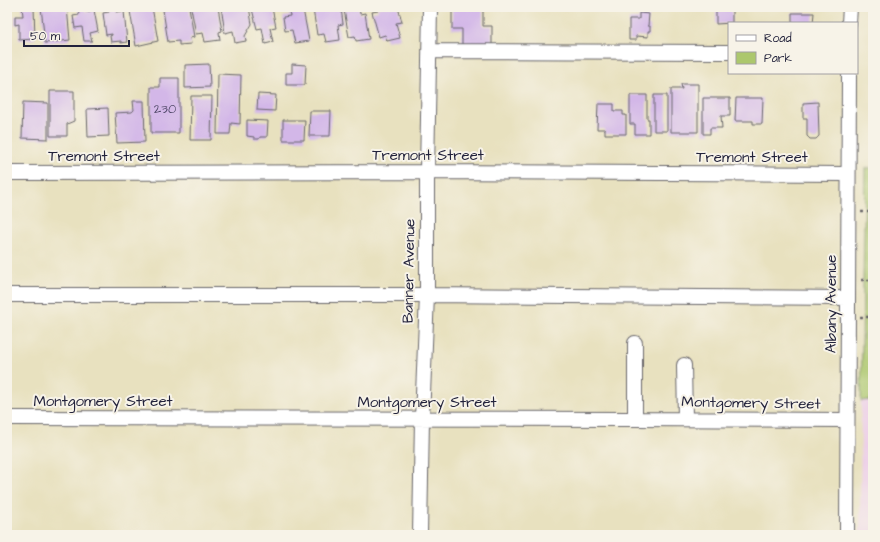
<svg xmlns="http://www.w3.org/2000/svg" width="880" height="542" viewBox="0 0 880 542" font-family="'Architects Daughter',sans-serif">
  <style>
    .built { fill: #edd0e8 }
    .green { fill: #acc76d; stroke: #677454 }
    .building { fill: #d3b7e8 }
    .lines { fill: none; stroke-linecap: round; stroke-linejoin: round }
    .minor-casing { stroke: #676569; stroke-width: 16 }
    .path { stroke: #676569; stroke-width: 2.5; stroke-dasharray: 3 3; stroke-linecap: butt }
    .minor { stroke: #fff; stroke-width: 14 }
    .labels { text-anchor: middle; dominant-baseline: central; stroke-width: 4; stroke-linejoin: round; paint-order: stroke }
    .number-label { font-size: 13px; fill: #4e4766 }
    .street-label { font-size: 15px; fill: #22223b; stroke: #f7f3e8 }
  </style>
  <rect width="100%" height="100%" fill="#f7f3e8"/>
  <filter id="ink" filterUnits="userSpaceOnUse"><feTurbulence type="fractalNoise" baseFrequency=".025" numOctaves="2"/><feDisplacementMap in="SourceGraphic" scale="8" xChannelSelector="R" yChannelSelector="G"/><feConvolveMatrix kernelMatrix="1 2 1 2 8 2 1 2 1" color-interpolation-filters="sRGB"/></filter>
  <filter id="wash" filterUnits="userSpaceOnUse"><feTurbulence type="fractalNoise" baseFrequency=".012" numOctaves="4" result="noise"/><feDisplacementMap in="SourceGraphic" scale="16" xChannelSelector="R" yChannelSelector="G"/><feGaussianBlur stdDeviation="0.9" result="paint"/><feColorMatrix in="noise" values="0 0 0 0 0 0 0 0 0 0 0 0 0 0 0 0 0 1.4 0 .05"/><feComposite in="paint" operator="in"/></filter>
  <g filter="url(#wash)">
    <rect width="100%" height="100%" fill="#e8e1bf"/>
    <path class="built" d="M873,400v135h-13l1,-134z"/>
    <path class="green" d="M865,168h8v232l-12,1z"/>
    <g id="blocks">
      <path class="building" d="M22,7h12l1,32 -16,1v-16l-4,1v-9h8z
        M41,7h26l3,33 -25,3z
        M84,7l2,5 8,-2 4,21 -8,2 2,8h-8l-2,-14 -7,1 -2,-12 6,-1 -1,-7z
        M136,7h16l6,34 -22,5 -6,-35 7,-1z
        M170,7h19l5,30 -4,1 1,6 -12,1v-4l-11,1 -5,-32 7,-1z
        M198,7h20l4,24 -3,1 1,8 -15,2 -2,-9 -7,1 -5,-26z
        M221,7h28l3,17 -7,12 1,5 -11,2 -2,-12 -8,2z
        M260,7h7v2l5,-1 4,19 -6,1 3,14 -8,2 -3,-16 -5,1 -5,-20z
        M288,7h8l1,4 6,-2 6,32 -14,2 -3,-13 -7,1 -2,-14 7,-1z
        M319,7h22l2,17 -5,1 2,15 -14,2 -2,-8 -7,1 -4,-26 6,-1z
        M350,7h9l1,7 5,-1 4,26 -13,2 -1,-5 -6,1 -5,-27 6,-1z
        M381,7h17l4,15 -6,1 4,15 -13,3 -2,-6 -6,2 -7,-25 6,-1 -1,-3z
        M452,7h31v19h9v19h-30v-16h-10z
        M116,8v4l8,-1 3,31 -6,1v-2l-10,1 -1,-6 2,-1v-1l-6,1 -3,-22 6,-1v-3z
        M716,10h16v13l-16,1z
        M639,13l10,1 -1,12h2v5h-2v6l-12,-1v4h-7v-21h10z
        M792,13h22l-1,10h-21z
        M209,64l1,23 -25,1v-23z
        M292,64l14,1 -1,20h-19v-12h6z
        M218,74l23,1 -1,49 -9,-1 -1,11h-13z
        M160,78h19v55h-28v-46h9z
        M681,84h17v48h-27v-43h11z
        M50,91h24v30l-7,3v12h-17z
        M258,94l18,1 -1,16 -18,-1z
        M630,95h17v24h2v15h-14v-10h-5z
        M654,95h13v36h-13z
        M191,96h21l-1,44h-21z
        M703,98h27v18h-9l1,12h-12v6h-7z
        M736,98h27l-1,26h-9v-3h-18z
        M133,101h11l1,41 -28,1 -2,-30 17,-1 2,-2z
        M23,102l25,1v36l-26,-1z
        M818,102l1,34 -3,3h-6l-3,-3v-18h-4v-15z
        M598,104h16v7h9v4h3v19h-21v-5h-8z
        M108,108l1,28 -21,1 -1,-28z
        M310,111h21l-1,25h-21z
        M247,120l21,1 -1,16h-7l-1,2h-5v-2l-7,-1z
        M283,120h22l-1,20h-21z"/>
    </g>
  </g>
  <g filter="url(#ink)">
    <use href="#blocks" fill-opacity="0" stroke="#676569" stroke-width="1"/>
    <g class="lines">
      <defs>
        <path id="minor" d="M849,23l1,-16
          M430,51c100,1 199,0 299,1
          M7,173l420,-1 421,2
          M7,295h420l421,3
          M635,343v76
          M684,365l1,54
          M7,418l628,1 212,1
          M420,535l2,-116 5,-124v-123l3,-165
          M847,535l2,-462"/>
      </defs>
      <use href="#minor" class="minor-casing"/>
      <path class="path" d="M861,212h12
        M861,280h12
        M860,317h13"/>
      <use href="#minor" class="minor"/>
    </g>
  </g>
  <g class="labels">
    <g class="number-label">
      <text x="165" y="109">230</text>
    </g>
    <g class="street-label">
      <text x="428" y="155">Tremont Street</text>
      <text x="104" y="156">Tremont Street</text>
      <text x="752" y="157">Tremont Street</text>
      <text transform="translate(409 271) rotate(-89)">Banner Avenue</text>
      <text transform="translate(831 304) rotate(-90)">Albany Avenue</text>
      <text x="103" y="401">Montgomery Street</text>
      <text x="427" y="402">Montgomery Street</text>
      <text transform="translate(751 403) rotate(1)">Montgomery Street</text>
    </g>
  </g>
  <rect width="880" height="542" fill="none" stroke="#f7f3e8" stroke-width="24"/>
  <rect x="728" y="22" width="130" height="52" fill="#f7f3e8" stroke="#a29fa3"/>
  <rect x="736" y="35" width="20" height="6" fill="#ffffff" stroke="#a29fa3"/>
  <text x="764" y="42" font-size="12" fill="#22223b">Road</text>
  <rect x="736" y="52" width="20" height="12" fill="#acc76d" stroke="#a29fa3"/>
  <text x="764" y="62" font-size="12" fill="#22223b">Park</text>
  <path d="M24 40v6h105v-6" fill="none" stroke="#22223b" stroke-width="2"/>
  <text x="30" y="40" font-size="12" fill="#22223b" stroke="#f7f3e8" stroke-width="3" paint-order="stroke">50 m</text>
</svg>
